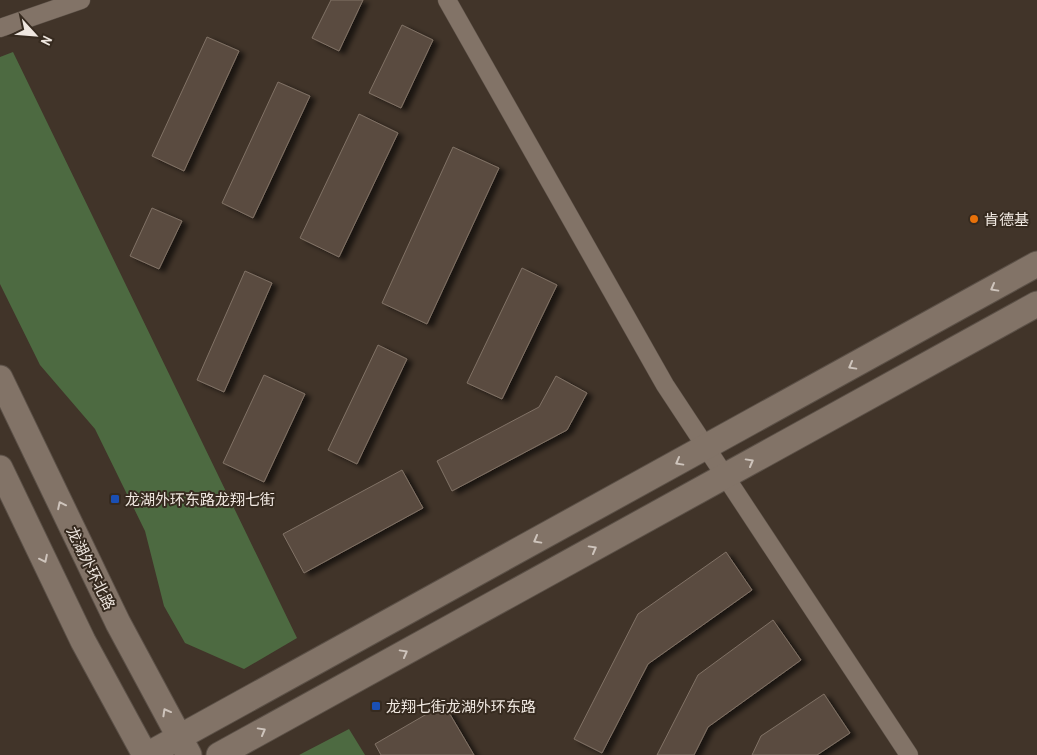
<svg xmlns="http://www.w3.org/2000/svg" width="1037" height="755" viewBox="0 0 1037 755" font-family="'Archivo Narrow','Noto Sans SC',sans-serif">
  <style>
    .green { fill: #4d6a41 }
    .building { fill: #5a4c40; stroke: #817266; filter: url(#shadow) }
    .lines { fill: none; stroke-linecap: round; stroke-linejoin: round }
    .street-casing { stroke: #5b5047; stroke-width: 19 }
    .secondary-casing { stroke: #5b5047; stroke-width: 27 }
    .street { stroke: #827367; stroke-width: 18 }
    .secondary { stroke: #827367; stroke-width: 25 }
    .oneway { stroke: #cec4bc }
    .food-dot { fill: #e8710a; stroke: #362a1f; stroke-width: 2 }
    .transit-dot { fill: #1a4fb4; stroke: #362a1f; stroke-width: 2 }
    .labels { text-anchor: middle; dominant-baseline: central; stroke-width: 4; stroke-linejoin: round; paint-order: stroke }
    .poi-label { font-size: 15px; fill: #efe7e0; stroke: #362a1f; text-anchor: start }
    .street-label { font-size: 15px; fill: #efe7e0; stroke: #362a1f }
  </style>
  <defs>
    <filter id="shadow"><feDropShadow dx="5.5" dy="3" stdDeviation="2.5" flood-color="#0009"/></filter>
  </defs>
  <rect width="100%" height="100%" fill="#413429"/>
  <path class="green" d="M13,52l284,586 -53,31 -59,-26 -21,-37 -19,-75 -50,-102 -55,-64 -40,-81v-227z
    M349,729l16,26h-66z"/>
  <path class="building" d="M331,0h32l-24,51 -27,-13z
    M402,25l31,15 -32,68 -32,-15z
    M207,37l32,14 -55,120 -32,-15z
    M278,82l32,14 -57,122 -31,-15z
    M359,114l39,19 -59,124 -39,-19z
    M453,147l46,21 -72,156 -45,-21z
    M152,208l30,13 -23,48 -29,-13z
    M522,268l35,17 -55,114 -35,-16z
    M245,271l27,12 -48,109 -27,-12z
    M378,345l29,14 -50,105 -29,-14z
    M264,375l41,19 -41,88 -41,-19z
    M556,376l31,17 -20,37 -115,61 -15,-30 102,-54z
    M402,470l21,38 -119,65 -21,-39z
    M726,552l26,38 -104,74 -46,89 -28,-14 64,-125z
    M773,620l28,40 -93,67 -14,28h-37l41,-80z
    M824,694l26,39 -33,22h-65l9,-19z
    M444,704l30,51h-93l-6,-11z"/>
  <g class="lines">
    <defs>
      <path id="street" d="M447,0l218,385 244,370
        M0,28l81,-28"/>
      <path id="secondary" d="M0,378l118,245 71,132
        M0,468l83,173 62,114
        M147,755l890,-491
        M219,755l818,-451"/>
    </defs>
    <use href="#street" class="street-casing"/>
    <use href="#secondary" class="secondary-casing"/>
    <use href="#street" class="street"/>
    <use href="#secondary" class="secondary"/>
  </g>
  <defs><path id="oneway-chevron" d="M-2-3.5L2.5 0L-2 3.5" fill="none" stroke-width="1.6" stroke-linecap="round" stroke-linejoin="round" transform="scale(1.25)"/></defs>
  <g class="oneway">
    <use href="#oneway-chevron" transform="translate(994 288) rotate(151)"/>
    <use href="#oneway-chevron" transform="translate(852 366) rotate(151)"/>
    <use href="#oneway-chevron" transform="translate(679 462) rotate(151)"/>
    <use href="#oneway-chevron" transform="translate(750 462) rotate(-29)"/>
    <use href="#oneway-chevron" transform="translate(61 505) rotate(-116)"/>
    <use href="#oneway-chevron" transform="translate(537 540) rotate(151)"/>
    <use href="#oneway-chevron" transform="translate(593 549) rotate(-29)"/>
    <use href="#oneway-chevron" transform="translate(44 559) rotate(64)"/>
    <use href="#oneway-chevron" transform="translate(404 653) rotate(-29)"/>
    <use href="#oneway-chevron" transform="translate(166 712) rotate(-119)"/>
    <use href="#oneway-chevron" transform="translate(262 731) rotate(-29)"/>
  </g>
  <circle class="food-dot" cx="974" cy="219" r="5"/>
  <g class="transit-dot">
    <rect x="110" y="494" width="10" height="10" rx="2.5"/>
    <rect x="371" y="701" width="10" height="10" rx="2.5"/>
  </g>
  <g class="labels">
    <g class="poi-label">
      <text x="984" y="219">肯德基</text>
      <text x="125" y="499">龙湖外环东路龙翔七街</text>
      <text x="386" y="706">龙翔七街龙湖外环东路</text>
    </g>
    <g class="street-label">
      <text transform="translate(91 568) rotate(64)">龙湖外环北路</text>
    </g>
  </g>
  <g transform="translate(35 35) rotate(116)" stroke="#362a1f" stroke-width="4" paint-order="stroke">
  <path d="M0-4L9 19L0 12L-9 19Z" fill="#efe7e0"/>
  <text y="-8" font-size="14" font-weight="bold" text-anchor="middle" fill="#efe7e0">N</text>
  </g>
</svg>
